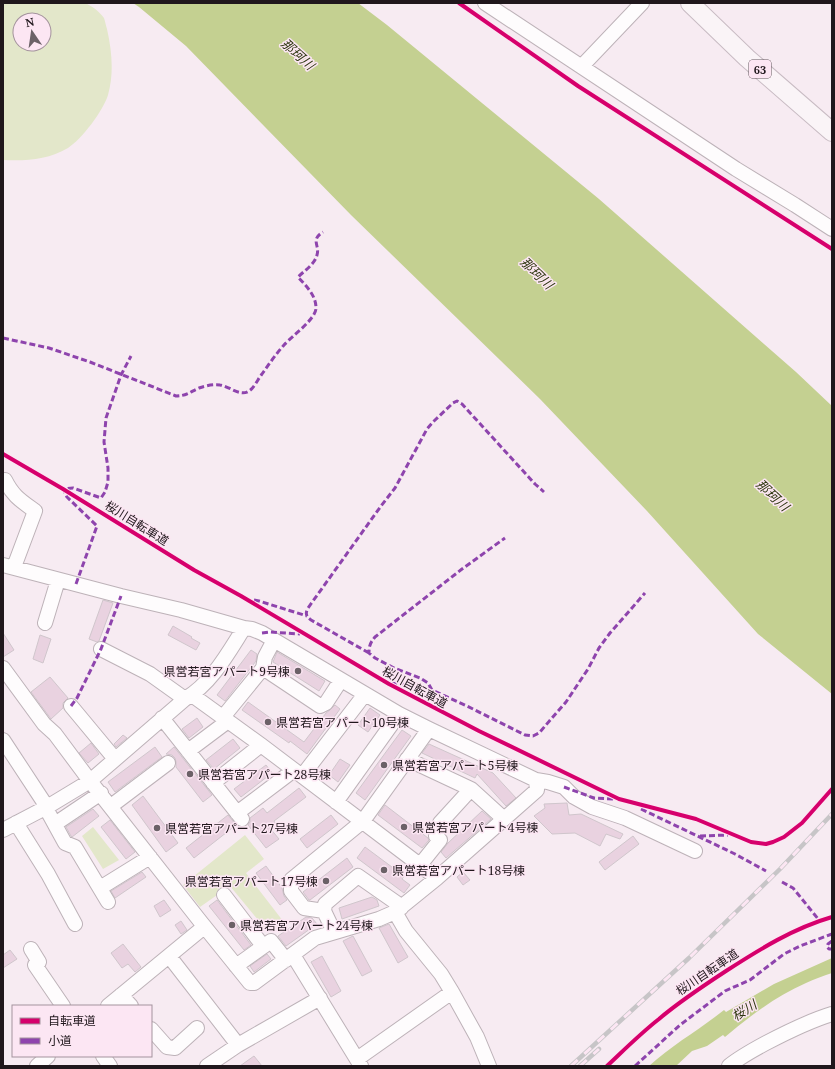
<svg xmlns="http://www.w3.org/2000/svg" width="835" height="1069" viewBox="0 0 835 1069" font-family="'Noto Serif','Noto Sans JP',serif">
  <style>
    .green { fill: #e3e7ca; fill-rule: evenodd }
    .water { fill: #c4d091 }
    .building { fill: #e9d2e0; stroke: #d0c6cc }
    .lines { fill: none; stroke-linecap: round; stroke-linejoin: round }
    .minor-casing { stroke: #bdb2b8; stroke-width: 16 }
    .major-casing { stroke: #c8bbc3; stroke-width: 20 }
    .minor { stroke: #fefcfd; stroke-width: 14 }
    .major { stroke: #faf4f7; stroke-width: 18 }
    .rail-casing { stroke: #c7c5c7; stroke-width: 4.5 }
    .rail { stroke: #fce6f3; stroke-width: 3; stroke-dasharray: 9; stroke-linecap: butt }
    .quiet { stroke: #8e44ad; stroke-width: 3; stroke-dasharray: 6 3; stroke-linecap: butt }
    .cycleway-casing { stroke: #fce6f3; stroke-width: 6 }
    .cycleway { stroke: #d6006c; stroke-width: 4 }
    .poi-dot { fill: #6b6167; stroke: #fce6f3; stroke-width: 1.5 }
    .labels { text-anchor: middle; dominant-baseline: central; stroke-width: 3; stroke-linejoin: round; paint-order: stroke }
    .shield { fill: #fce6f3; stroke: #62555c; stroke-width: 1 }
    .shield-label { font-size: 11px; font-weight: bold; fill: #20171c }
    .street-label { font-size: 12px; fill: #20171c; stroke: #fce6f3 }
    .poi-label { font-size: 12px; fill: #20171c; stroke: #fce6f3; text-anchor: start }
    .water-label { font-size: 13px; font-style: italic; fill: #2f3811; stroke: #fce6f3 }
  </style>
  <rect width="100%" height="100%" fill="#f7ebf2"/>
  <path class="green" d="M28,3h57c7,3 14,8 19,15 1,3 2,8 3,11 5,22 7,45 1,66 -5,16 -26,44 -40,53 -20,12 -42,13 -65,12v-156zM20,20h24v24h-24z
    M93,827l26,33 -16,9 -21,-33z
    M245,835l19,24 -18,14 37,48 -15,11 -38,-46 -30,21 -17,-22z"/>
  <path class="water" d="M133,3h225l29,22 212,174 197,173 36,34v288l-74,-60 -111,-123 -107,-112 -189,-184 -165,-169 -47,-39z
    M832,958v15c-9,3 -18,6 -26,10 -30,13 -56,33 -81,54l-2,-2 -16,11 -15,5 -16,15h-27c23,-21 50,-36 75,-56l2,2 48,-28z"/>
  <path class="building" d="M103,600l10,3 -14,38 -2,1 -8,-3z
    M173,626l19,11 -1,1 9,5 -4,7 -28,-15z
    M3,633l11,17 -11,7z
    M40,635l11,4 -8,24 -10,-4z
    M251,650l6,4 -1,7 -31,40 -8,-6z
    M277,652l48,29 -6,10 -46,-29z
    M50,677l18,21 -5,5v5l-12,11 -20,-27z
    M248,702l56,40 22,-29 4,-3 5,-5 5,4 -33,45 -17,-13 -1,2 -47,-33z
    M370,708l10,7 -12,17 -10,-7z
    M197,718l6,9 -14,11 -7,-9z
    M402,730l9,6 -46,64 -9,-7z
    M123,735l4,3 -11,9 -2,-3z
    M233,739l7,9 -26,21 -8,-9z
    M91,743l8,11 -11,9 -9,-10z
    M429,744l64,29 23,25 -10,8 -29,-32 -2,4 -53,-25z
    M155,747l7,10 -47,35 -7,-10z
    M174,747l38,48 -9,7 -27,-35v-5l-1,-4 -3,-3 -6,-1z
    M340,759l10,6 -12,17 -9,-7z
    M266,765l6,8 -31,24 -7,-8z
    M299,788l7,9 -32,24 1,2 -6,4 10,12 -13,9 -18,-23 2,-3v-4l13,-10 4,5z
    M143,796l35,47 -12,9 -34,-47z
    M567,803l2,12 12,-1 42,20 -3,5 -14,-5 -6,12 -25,-13 -23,1 -18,-18 11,-8 -1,-4z
    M385,805l43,33 1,2 -7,8 -44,-33z
    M93,809l6,7 -27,21 -1,-1 -5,-9z
    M482,811l9,8 -45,39 -5,-6 7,-9z
    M228,815l8,10 -42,33 -8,-10z
    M331,815l7,9 -31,24 -7,-9z
    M110,820l25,32 -9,7 -25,-32z
    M633,836l6,8 -34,26 -6,-8z
    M365,847l39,29 -2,3 8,6 -6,8 -47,-35z
    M347,858l6,9 -43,33h-1l-6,-8z
    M266,866l16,22 2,8 3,4 -7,5 -24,-32z
    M142,872l4,5 -31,21 -4,-7z
    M463,872l7,8 -7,5 -6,-8z
    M372,897l5,3 2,6 -37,13 -3,-11z
    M164,900l7,10 -11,7 -6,-11z
    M217,900l34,45 -7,5 -35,-44z
    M306,917l6,1 5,6 -31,22 -8,-10z
    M181,921l6,9 -6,4 -6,-9z
    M389,924l19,33 -10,6 -19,-35z
    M353,936l19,35 -10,5 -19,-35z
    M123,944l18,23 -6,5 -7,-8 -6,4 -11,-15z
    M10,950l7,9 -14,9v-13z
    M267,954l4,5 -17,13 -4,-6z
    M322,956l19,35 -10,6 -20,-35z
    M254,1056l8,10h-22z"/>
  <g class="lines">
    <defs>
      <path id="minor" d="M485,3l251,166 59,36 37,24
        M582,66l60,-63
        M5,480c8,16 15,20 30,31l-21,56
        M3,565l118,31 60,14 63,18 8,1 10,4 137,81 30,15 107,51 1,10 -100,88 -42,34 -16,7 -64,19 -61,45h-4l-50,-62 -110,-140 -35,-47 -11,-10 -41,-56
        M45,623l13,-43
        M101,649l49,25 35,25
        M263,668l57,38 6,-3 15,-23
        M192,695l69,50 176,133
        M71,706l44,53
        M223,717l40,-49 2,-11 9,-17
        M162,718l80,101
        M3,740l44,67 1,5 17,31 10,4 33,55
        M188,751l40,-30
        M407,759l64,30 33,30
        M302,776l63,-82
        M536,780l12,2 16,5 10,10 18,10 33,11 70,33
        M213,783l48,-38
        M336,802l63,-88
        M111,806l57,-43
        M237,813l57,-43
        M16,823l32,51 27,50
        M55,824l46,-31
        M3,830l44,-23 43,-26 95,-82c27,-16 43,-46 59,-71
        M420,865l20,-25 -4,-4 4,-13 31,-34
        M100,888l50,-31
        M224,895l39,51
        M324,911l-20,-3 -13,-17v-11l72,-59 66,-92
        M395,912l11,19 35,43 11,18 25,45 12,29
        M334,932l-10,-21 1,-7 33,-28 40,28 3,4
        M31,949l8,13 -4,3 28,41
        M293,955l68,111
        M169,956l69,89
        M236,966l35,-25 15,19
        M121,995l10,11
        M108,1006l96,-79
        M151,1029l16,18 8,1 22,-20
        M103,1056l7,10
        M357,1059l95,-67
        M37,1066l11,-10
        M207,1066l31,-21 82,-47
        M729,1066c11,-9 24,-16 37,-23 21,-11 43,-22 66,-29"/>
      <path id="major" d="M690,3l57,55 85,74"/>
    </defs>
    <use href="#minor" class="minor-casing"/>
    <use href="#major" class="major-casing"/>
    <use href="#minor" class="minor"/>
    <use href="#major" class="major"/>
    <defs>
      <path id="rail" d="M571,1066l118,-108 91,-89 52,-55
        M580,1066l19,-17"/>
    </defs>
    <use href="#rail" class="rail-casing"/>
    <use href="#rail" class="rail"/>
    <path class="quiet" d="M3,338l46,10 41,14 86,34c10,0 14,-4 23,-8 6,-2 14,-4 21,-3 9,1 20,12 29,6 5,-3 9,-12 13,-17 7,-10 14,-20 22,-29 8,-9 32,-26 32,-37 0,-13 -10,-22 -18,-31 6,-6 17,-13 19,-22 3,-10 -7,-15 6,-23
      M76,584l21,-58 -30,-29 -4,-8 10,-1 28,10 4,-6 3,-10v-14l-4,-26 2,-24 15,-43 10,-19
      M254,600l5,1 48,15
      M262,633l8,-1 30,2
      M369,653l-58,-33c-5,-4 -6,-6 -3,-12l73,-102 14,-18 32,-59 6,-7 20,-19 4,-2 5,3 73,80 9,8
      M391,684l7,-1 34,7 35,16 58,29 8,1 6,-3 27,-31 22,-33 11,-21 11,-15 35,-40
      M432,690l-4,-7 -8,-5 -26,-10 -19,-10 -6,-5c0,-7 1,-10 6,-16l87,-68 43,-31
      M71,706l6,-8 24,-49 20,-53
      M564,787l30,11 19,1
      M641,809l94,45 31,17
      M700,836l28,-1
      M782,882l11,6 26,32
      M832,941l-4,3 -1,3 2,2h3
      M635,1066l45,-41 45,-34 25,-11 34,-26 16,-8 32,-12"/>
    <defs>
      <path id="cycleway" d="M459,3l119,83 254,163
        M3,454l60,35 131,81 47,26 148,88 90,47 140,68 77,20 55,23 15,2 7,-2 11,-5 18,-14 30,-34
        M607,1066c17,-16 34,-33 52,-47 21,-18 44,-33 67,-48 34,-22 68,-43 106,-54"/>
    </defs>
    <use href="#cycleway" class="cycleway-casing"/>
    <use href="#cycleway" class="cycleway"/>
  </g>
  <g class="poi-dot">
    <circle cx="298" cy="671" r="4"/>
    <circle cx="268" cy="722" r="4"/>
    <circle cx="384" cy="765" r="4"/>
    <circle cx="190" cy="774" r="4"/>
    <circle cx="404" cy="827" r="4"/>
    <circle cx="157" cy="828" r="4"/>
    <circle cx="384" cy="870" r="4"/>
    <circle cx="326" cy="881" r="4"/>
    <circle cx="232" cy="925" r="4"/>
  </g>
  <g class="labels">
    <rect class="shield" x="749" y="60" width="22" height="18" rx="3"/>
    <g class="shield-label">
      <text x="760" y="69">63</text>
    </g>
    <g class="street-label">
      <text transform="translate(137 523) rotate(32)">桜川自転車道</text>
      <text transform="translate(415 687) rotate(29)">桜川自転車道</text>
      <text transform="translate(707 972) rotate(-34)">桜川自転車道</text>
    </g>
    <g class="poi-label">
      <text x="290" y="671" text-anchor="end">県営若宮アパート9号棟</text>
      <text x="276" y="722">県営若宮アパート10号棟</text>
      <text x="392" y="765">県営若宮アパート5号棟</text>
      <text x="198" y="774">県営若宮アパート28号棟</text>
      <text x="412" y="827">県営若宮アパート4号棟</text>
      <text x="165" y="828">県営若宮アパート27号棟</text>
      <text x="392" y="870">県営若宮アパート18号棟</text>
      <text x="318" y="881" text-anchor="end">県営若宮アパート17号棟</text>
      <text x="240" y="925">県営若宮アパート24号棟</text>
    </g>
    <g class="water-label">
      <text transform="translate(298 54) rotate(42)">那珂川</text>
      <text transform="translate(537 273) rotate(44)">那珂川</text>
      <text transform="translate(773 495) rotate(43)">那珂川</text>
      <text transform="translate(744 1010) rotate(-32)">桜川</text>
    </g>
  </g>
  <rect width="835" height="1069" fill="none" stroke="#20171c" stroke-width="8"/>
  <rect x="12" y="1005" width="140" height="52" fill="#fce6f3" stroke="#a4939d"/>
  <rect x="20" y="1018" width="20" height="6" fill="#d6006c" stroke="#a4939d"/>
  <text x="48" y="1025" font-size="12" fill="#20171c">自転車道</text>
  <rect x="20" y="1038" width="20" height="6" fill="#8e44ad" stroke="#a4939d"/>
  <text x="48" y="1045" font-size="12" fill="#20171c">小道</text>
  <g transform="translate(32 32) rotate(347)"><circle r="19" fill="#fce6f3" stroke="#a4939d"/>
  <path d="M0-3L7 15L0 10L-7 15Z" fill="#6b6167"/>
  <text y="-6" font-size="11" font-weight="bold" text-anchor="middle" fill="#20171c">N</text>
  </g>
</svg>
